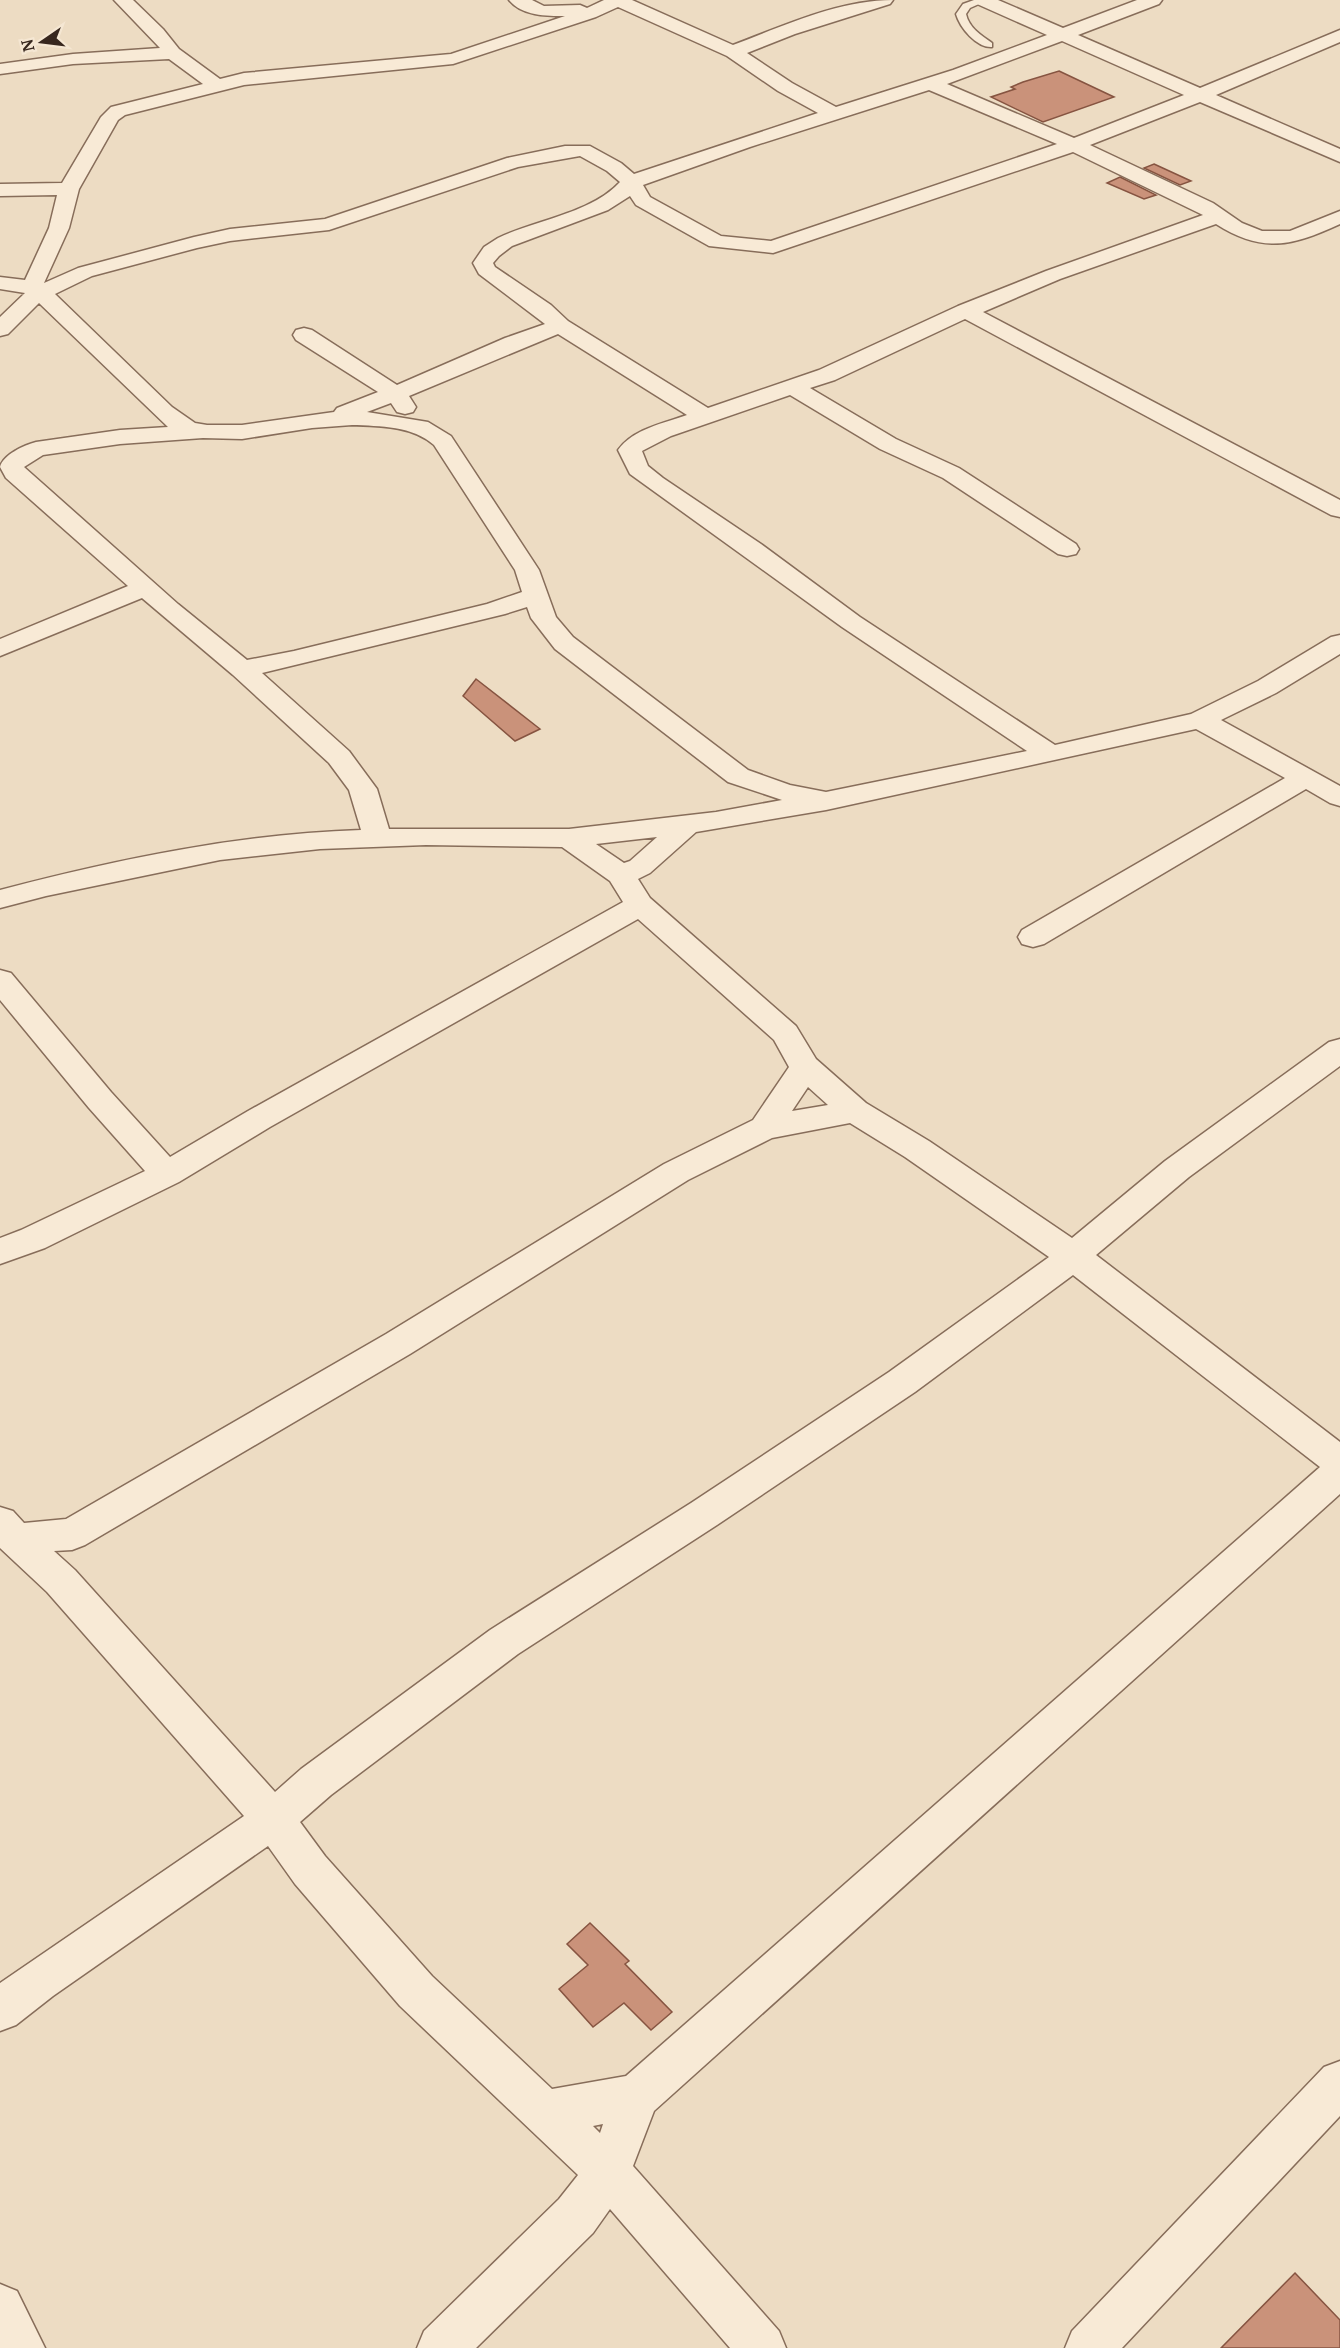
<svg xmlns="http://www.w3.org/2000/svg" width="1340" height="2348" viewBox="0 0 1340 2348" font-family="'PT Serif',serif">
  <style>
    .building { fill: #ca927a; stroke: #865441; stroke-width: 1.5 }
    .lines { fill: none; stroke-linecap: round; stroke-linejoin: round }
    .service-casing { stroke: #876d5a; stroke-width: 3 }
    .minor-casing { stroke: #876d5a; stroke-width: 3 }
    .service { fill: #f8ead6; fill-rule: evenodd }
    .minor { fill: #f8ead6; fill-rule: evenodd }
  </style>
  <rect width="100%" height="100%" fill="#eddcc3"/>
  <path class="building" d="M1059,71l55,26 -71,25 -52,-25 24,-8 -4,-2 12,-5z
    M1154,164l37,17 -11,4 -36,-17z
    M1120,177l36,18 -12,4 -37,-16z
    M476,679l64,50 -25,12 -52,-45z
    M590,1923l39,38 -4,3 47,48 -21,18 -27,-27 -31,24 -34,-38 29,-24 -21,-21z
    M1295,2273l45,47v28h-119z"/>
  <g class="lines">
    <defs>
      <path id="service" d="M974,0h14l-18,8 -4,6c3,14 15,21 26,29v4c-15,1 -32,-19 -36,-33l7,-10z"/>
      <path id="minor" d="M114,0h19l30,29 16,20 41,30 24,-6 207,-19 114,-38c-19,0 -43,0 -56,-16h23l12,6 36,-1 7,3 17,-8h28l101,45c50,-19 106,-45 160,-45l-3,4 -95,30 -48,19 45,30 44,24 117,-37 94,-35 -70,-31 -3,-4h24l65,28 74,-28h25l-3,4 -81,31 122,53 140,-58v12l-124,53 124,54v13l-140,-60 -110,43 123,58 29,20 20,8h28l50,-20v13c-48,22 -77,30 -124,0l-156,55 -77,33 357,188v17l-9,-2 -366,-196 -130,61 -25,8 86,51 63,29 117,76 3,5 -3,5 -9,2 -9,-2 -115,-76 -63,-29 -90,-54 -119,41 -29,15 6,15 15,12 98,66 99,73 195,128 136,-31 67,-33 73,-44 9,-2v19l-64,39 -55,27 119,66v20l-10,-3 -24,-14 -262,155 -11,3 -11,-3 -4,-7 4,-7 263,-152 -89,-49 -370,81 -130,22 -46,41 -12,6 12,19 146,128 20,33 50,44 63,38 143,97 93,-77 164,-119 11,-3v27l-151,111 -93,78 244,187v52l-686,617 -21,55 146,165 7,17h-56l-120,-139 -17,24 -117,115h-59l7,-17 135,-132 19,-24 -178,-169 -105,-122 -27,-38 -215,150 -37,29 -16,6v-48l244,-167 -197,-224 -47,-44v-41l13,4 11,12 42,-4 320,-185 278,-170 89,-44 36,-53 -15,-27 -136,-121 -368,208 -91,55 -134,66 -45,16v-26l21,-8 124,-59 -56,-63 -89,-108v-30l11,3 100,119 59,65 78,-46 375,-209 -13,-21 -48,-34 -136,-2 -106,4 -100,11 -174,36 -46,12v-18c118,-31 239,-56 361,-60l-12,-40 -20,-27 -96,-88 -91,-77 -142,58v-17l128,-53 -122,-108 -6,-11c3,-12 24,-22 36,-25l84,-12 48,-3 -129,-124 -31,31 -8,2v-19l25,-24 -25,-4v-12l25,3 24,-52 8,-33 -57,1v-12l62,-1 39,-66 10,-10 92,-23 -34,-25 -96,5 -73,10v-10l73,-10 87,-6zM618,7l109,49 51,35 40,22 -184,61 -13,-11 -31,-17h-25l-58,12 -182,61 -95,10 -36,8 -116,31 -34,15 25,-55 10,-39 39,-69 7,-5 119,-30 209,-21 143,-47zM1062,41l122,54 -110,43 -127,-54zM929,90l128,54 -286,97 -50,-5 -71,-39 -7,-12 107,-38zM1073,152l130,63 -157,56 -88,35 -139,64 -111,38 -140,-87 -17,-16 -56,-38 -2,-4 6,-7 13,-10 96,-36 22,-14 6,9 73,41 64,7zM580,156l27,15 13,11c-28,31 -85,38 -122,56l-14,9 -11,16 6,11 66,50 -40,14 -108,47 -85,-55 -8,-2 -8,2 -3,5 3,5 82,52 -41,16 -3,4 -92,13h-35l-12,-2 -23,-16 -117,-113 37,-18 105,-28 33,-7 99,-11 189,-63zM558,334l129,81c-23,8 -54,14 -69,35l12,24 212,153 185,124 -201,41 -36,-7 -42,-15 -175,-133 -17,-20 -17,-47 -88,-134 -23,-14 -61,-10 24,-9 6,9 8,2 8,-2 3,-5 -7,-11zM352,425c28,1 61,1 82,20l81,125 7,22 -35,12 -193,47 -47,9 -69,-56 -154,-137 19,-12 77,-11 83,-6 39,1 70,-11zM527,607l4,11 24,31 173,133 54,18 -66,12 -147,17h-180l-12,-40 -28,-38 -87,-78 243,-59zM657,837l-27,24 -6,2 -28,-19zM808,1087l20,18 -36,6zM850,1123l55,34 144,100 -160,115 -198,131 -201,127 -189,139 -26,23 -200,-222 -21,-19 18,-1 13,-5 325,-191 278,-174 84,-42zM1073,1275l247,192 -694,609 -74,13 -120,-113 -107,-120 -25,-34 31,-27 187,-141 199,-129 198,-133zM603,2124l-3,9 -7,-7z
        M1340,2061v55l-218,232h-57l7,-17 252,-264z
        M0,2284l17,7 28,57h-45z"/>
    </defs>
    <use href="#service" class="service-casing"/>
    <use href="#minor" class="minor-casing"/>
    <use href="#service" class="service"/>
    <use href="#minor" class="minor"/>
  </g>
  <g transform="translate(42 42) rotate(256)" stroke="#f5e7d3" stroke-width="4.5" paint-order="stroke">
  <path d="M0-4.5L10 22L0 15L-10 22Z" fill="#37271e"/>
  <text y="-9" font-size="16" font-weight="bold" text-anchor="middle" fill="#37271e">N</text>
  </g>
</svg>
